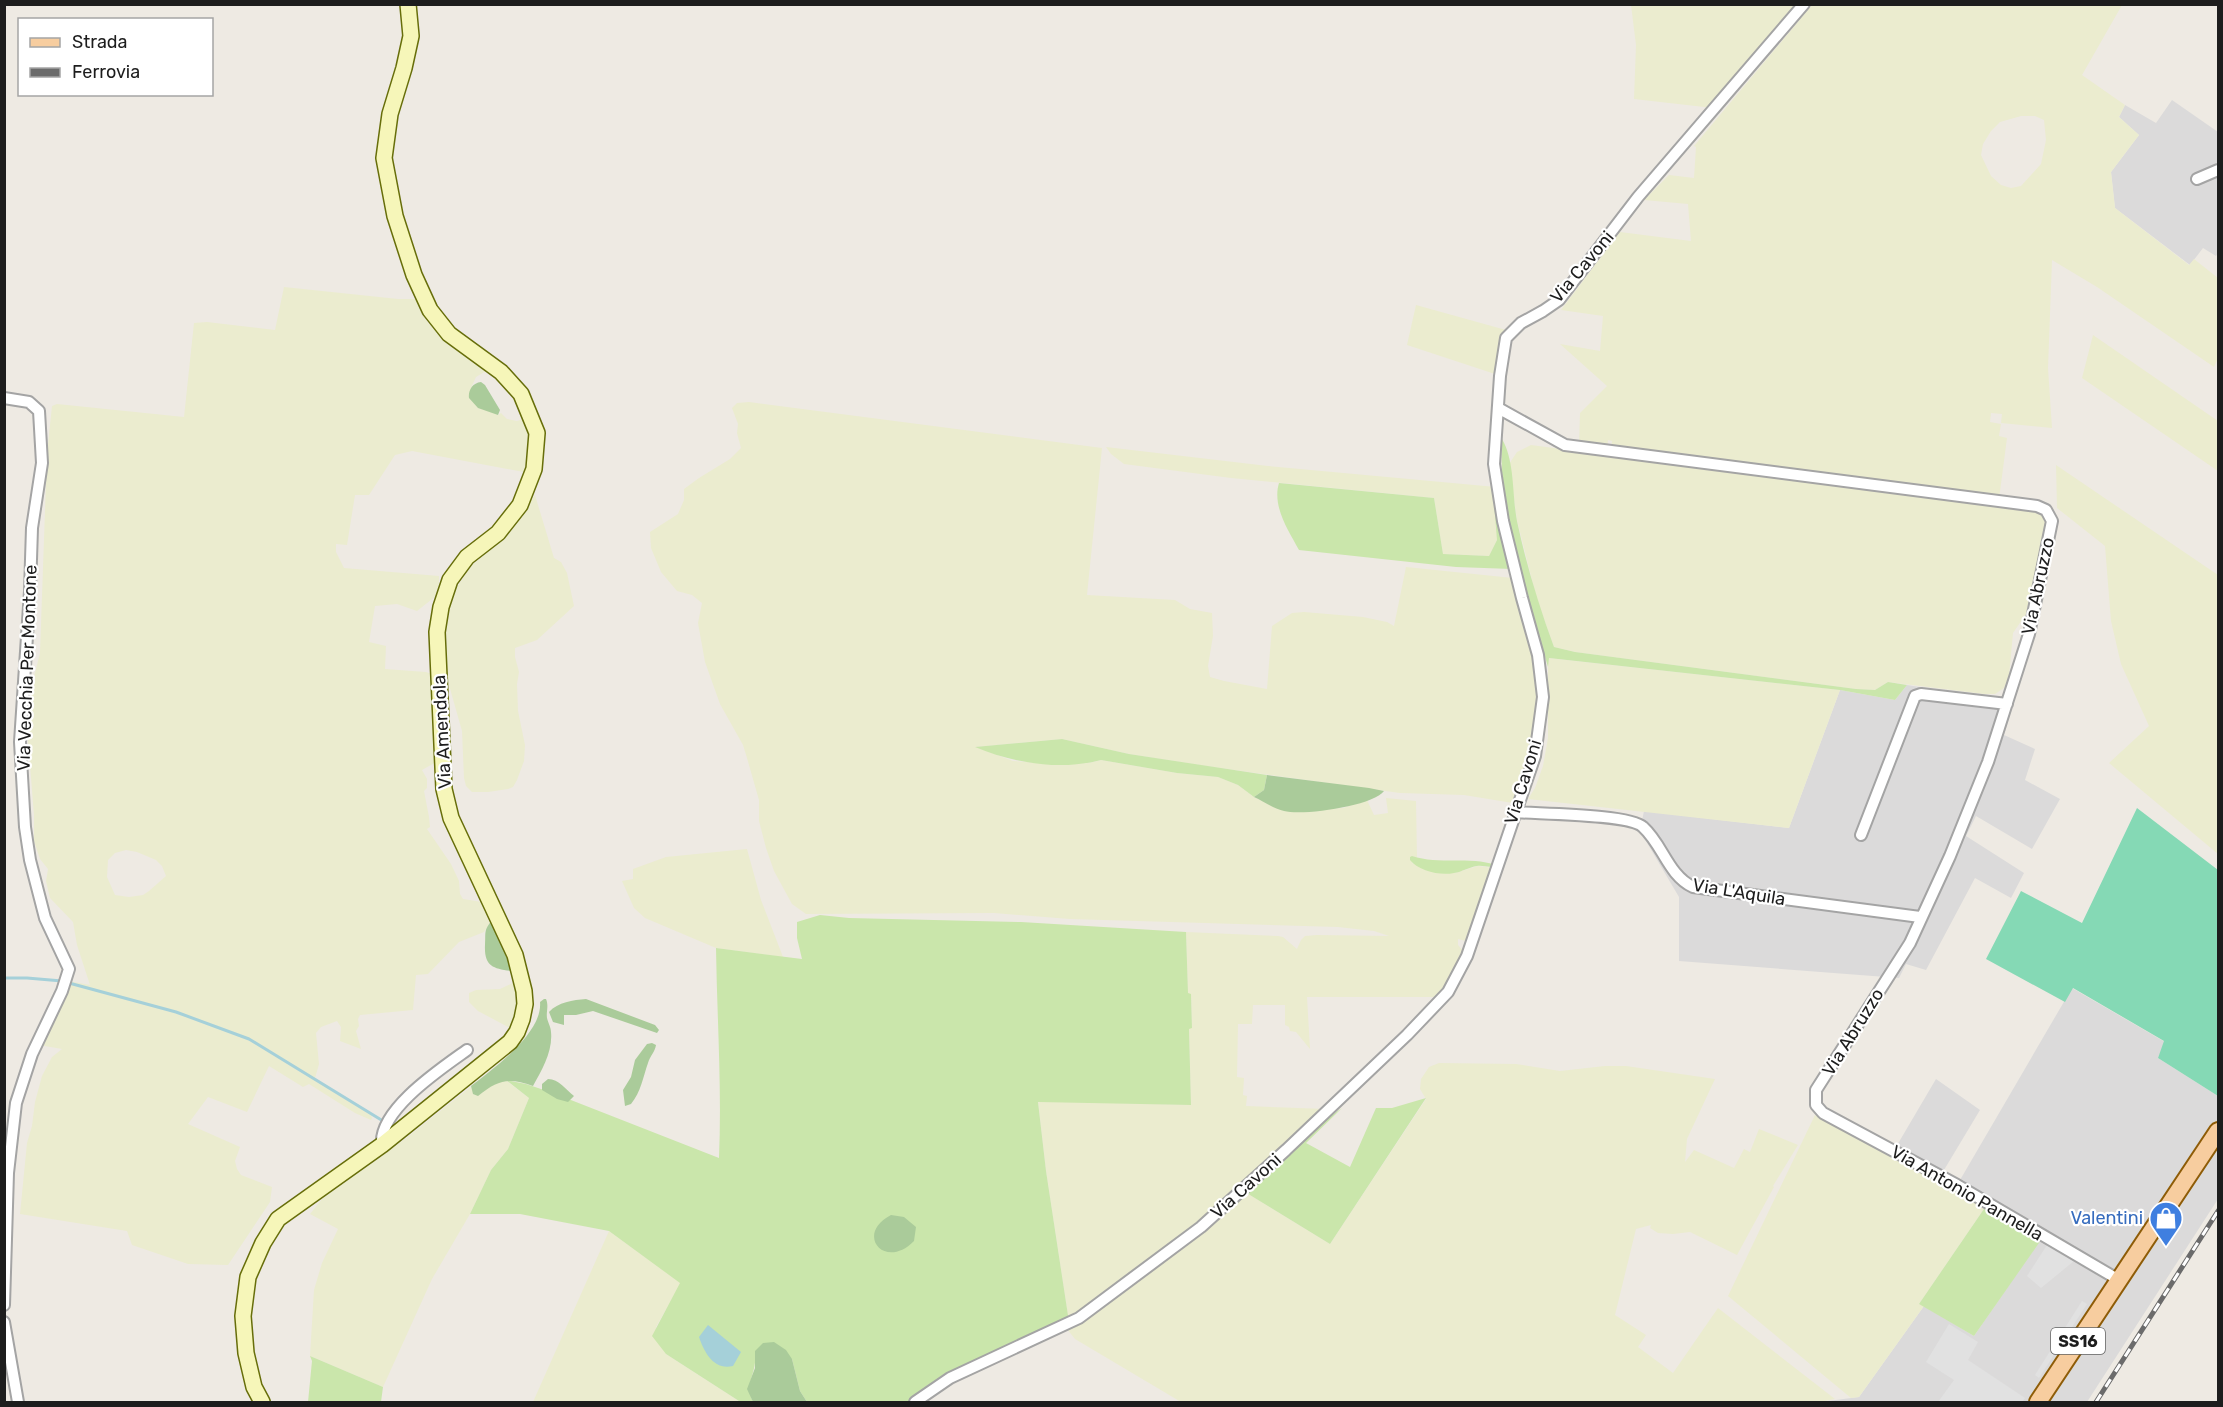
<svg xmlns="http://www.w3.org/2000/svg" width="2223" height="1407" viewBox="0 0 2223 1407" font-family="Rubik,sans-serif">
  <style>
    .residential { fill: #dbdada }
    .farmland { fill: #ebeccf; fill-rule: evenodd }
    .grass { fill: #cae6ab }
    .forest { fill: #aacb9a }
    .pitch { fill: #85d9b5 }
    .parking { fill: #e1e1e1 }
    .water { fill: #a5d0d9 }
    .lines { fill: none; stroke-linecap: round; stroke-linejoin: round }
    .stream { stroke: #a5d0d9; stroke-width: 3 }
    .minor-casing { stroke: #a4a4a4; stroke-width: 14 }
    .secondary-casing { stroke: #676e0a; stroke-width: 18 }
    .primary-casing { stroke: #8e5c07; stroke-width: 20 }
    .minor { stroke: #fff; stroke-width: 10 }
    .secondary { stroke: #f6f6b9; stroke-width: 15 }
    .primary { stroke: #f7cd9f; stroke-width: 16 }
    .rail-casing { stroke: #6b6b6b; stroke-width: 5 }
    .rail { stroke: #fff; stroke-width: 3; stroke-dasharray: 9; stroke-linecap: butt }
    .labels { text-anchor: middle; dominant-baseline: central; stroke-width: 4.5; stroke-linejoin: round; paint-order: stroke }
    .shield { fill: #fff; stroke: #616161; stroke-width: 1.5 }
    .shield-label { font-size: 16px; font-weight: bold; fill: #1d1d1d }
    .street-label { font-size: 18px; fill: #1d1d1d; stroke: #fff }
    .shop-label { font-size: 18px; fill: #366cbe; stroke: #fff; text-anchor: end }
  </style>
  <rect width="100%" height="100%" fill="#eeeae3"/>
  <path class="residential" d="M2172,100l46,32v121l-2,3 -13,-8 -13,17 -75,-57 -4,-36 28,-37 -20,-18 6,-12 31,18z
    M1907,685l107,17 -10,33 31,14 -10,31 35,19 -28,50 -56,-33 -10,20 58,37 -13,25 -36,-20 -49,92 -20,-6 -7,14 -220,-17v-64l-39,-66 4,-20 145,17 51,-138 55,10z
    M2072,988l93,54 -7,16 60,38v103l-131,203h-267l39,-5 65,-91 50,30 66,-96 -144,-93 40,-68 44,31 -36,60 16,10z"/>
  <path class="farmland" d="M1631,5h166l-84,103 -79,-9 2,-54z
    M1812,5h310l-40,70 43,30 -6,12 20,18 -28,37 4,36 74,57 5,-6 24,19v80l-4,9 -117,-80 -45,-27 -4,108 4,60 -51,-5 1,-9 -11,-1 -1,9 11,2 -2,12 8,2 -8,61 -388,-48 1,-10 -4,-1 -1,10 -28,-4 1,-33 27,-27 -47,-42 40,7 3,-35 -42,-6 59,-78 71,9 -3,-37 -44,-4 25,-25 25,3 2,-31 -2,-1zM2021,116h14l9,4 2,20 -5,24 -20,22 -10,2 -10,-3 -10,-9 -10,-21 2,-11 8,-13 9,-9z
    M284,287l114,12h24v13l6,11 63,45 -15,9 -5,11 27,27 3,-2 6,6 10,2 12,-4 4,14 -4,42 -117,-22 -17,4 -26,40h-14l-8,50 -11,-1v8l8,16 95,8v9l-3,11 -19,15 -20,-7 -22,2 -6,36 17,4 -1,23 41,3 9,3 3,86 -16,9 5,9v9l-3,3 5,26 1,10 -3,2 24,35 8,17 1,13 3,5 19,3 11,17 -9,13 -25,10 -31,32 -12,1 -3,35 -53,5 -2,4 1,7 -3,5 5,18 -21,-8 1,-14 -4,-6 -16,6 -5,6 3,31 -4,14 55,34 2,6 -1,2 -16,-7 -46,-29 -6,3 -34,-21 -22,46 -39,-15 -20,27 52,23 -5,14 2,8 4,6 31,12 -2,15 -42,63 -40,-1 -56,-19 -5,-14 -107,-17 7,-71 5,-17 3,-24 7,-26 10,-19 10,-8 -23,-4 29,-64 22,4 -13,-40 -4,-23 -23,-24 -4,-17 2,-12 -8,-10 -6,-18v-26l-7,-86 7,-52 6,-24 7,-199 5,-48 5,-2 127,13 10,-94 13,-1 68,8zM126,850l11,2 19,8 6,6 4,10 -17,15 -6,4 -14,2 -14,-2 -8,-18 1,-17 7,-7z
    M1416,305l90,25 -8,45 -91,-30z
    M2093,335l125,86v50l-136,-93z
    M749,402l353,46 -15,147 88,5 15,9 22,4 1,23 -5,30 2,11 14,4 43,8 5,-63 20,-13 12,-1 59,5 24,5 7,4 12,-59 107,11 22,78 5,42 -6,49 -21,56 -49,-8 -64,-2 -194,-27 -77,-12 -67,-15 -86,8 37,14 42,3 34,-1 12,-3 76,13 41,4 20,8 16,12 30,14 59,-3 24,-8 7,15 14,-2 -2,-15 30,3 1,57 -5,-2v7l24,10h19l23,-7 15,2 -23,74 -12,-3v6l6,7 -23,45h-134l3,52 -14,-17 -6,-1 -1,-4 -4,-2v-20h-32l-1,19h-14l-1,53 7,1 -1,17 4,1 -1,10 80,3 -136,124 -121,89 -23,-151 -8,-70 153,4 -2,-77h3l-1,-34h-3l-2,-62 92,4 5,1 14,12 4,-9 4,-4 12,-1 72,1 -15,-5 -36,-4 -268,-8 -76,-6 -188,1 -14,-10 -18,-33 -8,-23 -7,-27v-21l-12,-42 -4,-13 -23,-41 -15,-42 -7,-39 4,-20 -10,-8 -15,-4 -16,-19 -10,-24 -1,-16 28,-18 6,-14v-11l15,-11 31,-19 11,-11 -4,-15 1,-9 -6,-16 5,-5z
    M1531,445l362,48 145,15 8,4 1,10 -2,3 -19,89 -13,19 -4,43 -5,12 -9,6h-11l-96,-12 -13,8 -19,-1 -281,-37 -21,-5 -17,-47 -20,-80 -8,-56 8,-12z
    M1106,447l162,19 228,21 1,53 -8,16 -46,-2 -9,-56 -203,-20 -107,-14 -13,-10z
    M2056,465l162,110v279l-109,-91 40,-37 -28,-62 -10,-43 -6,-75 -48,-38z
    M535,495l19,63 7,4 6,11 7,33 -37,34 -22,8v9l4,15 -2,12 1,27 7,34 -1,16 -7,19 -4,7 -5,2 -20,3h-16l-6,-6 -2,-8 -2,-47 -15,-53 -1,-55 5,-27 20,-30 32,-27z
    M1548,658l292,32 -51,138 -261,-29 7,-11 8,-22 5,-28z
    M747,849l14,51 22,57 -67,-9 -71,-30 -11,-10 -12,-27 11,-2v-10l33,-12z
    M517,981l4,13 -6,25 -5,9 -32,-17 -9,-9v-9l7,-3 24,-1z
    M1439,1063l77,1 44,7 45,-5h21l89,13 -28,60 -2,23 9,-12 40,18 10,-19 6,3 9,-23 39,16 -25,41 1,1 -37,68 -47,-23 -17,2 -15,-1 -8,-5 1,-3 -15,4 -21,86 31,20 -8,12 35,26 45,-65 117,91 -15,3h-639l-106,-63 -8,-10 178,-137 85,52 96,-145 -6,-10 1,-10 8,-12z
    M492,1070l37,28 -21,51 -17,21 -21,44 -38,65 -49,108 -73,-31 4,-66 8,-27 16,-34 -28,-15 16,-20 79,-55z
    M1815,1115l171,91 -67,98 5,2 -65,91 -8,1 -123,-102z
    M609,1231l72,52 -25,44 10,27 73,47 -1,1h-205z"/>
  <path class="grass" d="M1502,439c13,22 10,56 15,82 9,43 22,85 37,126l21,5 281,37 19,1 13,-8 19,3 -12,15 -55,-10 -291,-32 -1,9c-20,-70 -51,-155 -46,-228z
    M1279,483l155,15 9,56 46,2 8,-16 -3,-37 5,1 13,65 -56,-2 -157,-17c-11,-20 -27,-44 -20,-67z
    M1062,739l67,15 138,21 -3,15 -10,7 -16,-12 -20,-8 -41,-4 -76,-13c-41,11 -88,3 -126,-13z
    M1412,856c27,9 57,0 84,9 -7,4 -11,0 -19,1 -8,1 -15,6 -23,7 -14,3 -35,-2 -44,-13v-3z
    M820,915l29,3 172,4 165,10 2,61 3,1 1,34 -3,1 2,76 -153,-3 8,69 23,151 -155,80h-107l-7,-11 -8,-32 -37,-5c2,20 -11,28 -2,48h-15l1,-1 -73,-47 -14,-18 28,-53 -71,-52 -89,-17h-50l21,-44 17,-21 21,-51 -23,-18 20,4 27,9 166,65c3,-70 -2,-140 -3,-210l86,11 -5,-21v-16z
    M1426,1098l-96,146 -85,-52 76,-69 21,-15 -36,35 44,24 26,-59h16z
    M1986,1206l55,34 -67,96 -55,-32z
    M310,1356l73,31 -2,15h-73l4,-41z"/>
  <path class="forest" d="M481,382l4,3 15,25 -2,5 -20,-7 -9,-10c-1,-7 3,-15 12,-16z
    M1267,775l102,13 15,3c-11,15 -81,25 -100,20 -10,-2 -21,-10 -30,-14l10,-7z
    M493,919l19,41v11c-19,-2 -28,-5 -27,-26 1,-13 -2,-14 8,-26z
    M544,999h2c3,7 0,12 1,19 1,5 4,9 4,14 2,19 -9,38 -18,54 -25,-9 -35,-6 -55,10l-5,-2 -2,-8c22,-17 72,-53 69,-84z
    M586,999l69,26 4,5 -2,3 -64,-22 -17,4h-12v10l-11,-3 -4,-10c9,-10 24,-12 37,-13z
    M652,1043l4,2c-1,7 -6,11 -8,18 -5,14 -7,29 -17,41l-6,2 -2,-16 8,-13 4,-17 12,-16z
    M548,1079c11,0 18,11 26,17l-6,6 -11,-3 -15,-9v-6z
    M891,1215l13,2 12,10 -2,14c-29,30 -60,-7 -23,-26z
    M774,1342l12,8 6,9 8,32 7,11h-54l-6,-13 8,-21v-17l8,-8z"/>
  <path class="pitch" d="M2137,808l81,62v226l-60,-38 6,-17 -91,-53 -8,14 -79,-43 35,-68 61,32z"/>
  <path class="parking" d="M2047,1245l27,16 -33,27 -14,-12z
    M2082,1301l5,3 -48,74 -4,-3z
    M1949,1324l29,18 -10,18 57,38 -3,4h-84l16,-22 -28,-18z"/>
  <path class="water" d="M708,1325l33,27 -8,14c-19,5 -29,-14 -34,-29z"/>
  <g class="lines">
    <path class="stream" d="M4,978h23l35,3
      M69,983l107,29 73,27 134,82"/>
    <defs>
      <path id="minor" d="M2197,179l21,-9
        M4,398l25,4 10,9 3,52 -10,65 -2,63 -10,151 5,85 5,33 15,58 24,51 -7,22 -30,63 -16,49 -8,70 -4,132
        M1498,408l67,37 472,61 9,4 6,11 -23,113 -41,128 -38,94 -40,87 -94,147v15l7,8 134,72 162,95
        M1515,812c23,2 115,2 128,15 20,18 25,48 50,60l227,30
        M1861,835l54,-139 6,-2 86,10
        M382,1145c-4,-35 60,-77 85,-95
        M4,1322l14,80
        M915,1402l35,-24 129,-60 122,-91 85,-77 121,-115 41,-43 19,-36 68,-200 8,-59 -5,-42 -16,-57 -19,-77 -9,-57 6,-88 6,-38 15,-15 22,-12 16,-11 79,-103 166,-193"/>
      <path id="secondary" d="M262,1402l-8,-15 -8,-34 -3,-37 5,-39 15,-34 15,-24 104,-74 128,-103 7,-10 5,-13 3,-15 -1,-13 -9,-36 -64,-137 -7,-29 -7,-157 4,-25 9,-27 17,-23 31,-24 22,-28 14,-36 3,-36 -16,-39 -20,-22 -52,-38 -19,-24 -16,-35 -19,-59 -11,-58 6,-44 14,-46 7,-32 -3,-32"/>
      <path id="primary" d="M2038,1402l180,-271"/>
    </defs>
    <use href="#minor" class="minor-casing"/>
    <use href="#secondary" class="secondary-casing"/>
    <use href="#primary" class="primary-casing"/>
    <use href="#minor" class="minor"/>
    <use href="#secondary" class="secondary"/>
    <use href="#primary" class="primary"/>
    <defs>
      <path id="rail" d="M2096,1402l122,-191"/>
    </defs>
    <use href="#rail" class="rail-casing"/>
    <use href="#rail" class="rail"/>
  </g>
  <defs>
    <symbol id="shop-pin" viewBox="-11 -11 22 30"><path d="M0 17L-7.5 6A9.5 9.5 0 1 1 7.5 6Z" fill="#3f7fe0" stroke="#fff"/><path d="M-5-2.5h2.3a2.7 3.5 0 0 1 5.4 0H5L5.5 6h-11ZM-1.5-2.5h3a1.5 2.3 0 0 0-3 0Z" fill="#fff"/></symbol>
  </defs>
  <g fill-rule="evenodd">
    <use href="#shop-pin" x="2147" y="1199" width="38" height="52"/>
  </g>
  <g class="labels">
    <rect class="shield" x="2051" y="1328" width="54" height="26" rx="4.5"/>
    <g class="shield-label">
      <text x="2078" y="1341">SS16</text>
    </g>
    <g class="street-label">
      <text transform="translate(1582 267) rotate(-50)">Via Cavoni</text>
      <text transform="translate(2038 586) rotate(-78)">Via Abruzzo</text>
      <text transform="translate(27 668) rotate(-88)">Via Vecchia Per Montone</text>
      <text transform="translate(442 732) rotate(-93)">Via Amendola</text>
      <text transform="translate(1523 782) rotate(-73)">Via Cavoni</text>
      <text transform="translate(1739 892) rotate(9)">Via L'Aquila</text>
      <text transform="translate(1853 1032) rotate(-58)">Via Abruzzo</text>
      <text transform="translate(1246 1186) rotate(-42)">Via Cavoni</text>
      <text transform="translate(1967 1193) rotate(30)">Via Antonio Pannella</text>
    </g>
    <g class="shop-label">
      <text x="2143" y="1218">Valentini</text>
    </g>
  </g>
  <rect width="2223" height="1407" fill="none" stroke="#1d1d1d" stroke-width="12"/>
  <rect x="18" y="18" width="195" height="78" fill="#ffffff" stroke="#a5a5a5" stroke-width="1.5"/>
  <rect x="30" y="38" width="30" height="9" fill="#f7cd9f" stroke="#a5a5a5" stroke-width="1.5"/>
  <text x="72" y="48" font-size="18" fill="#1d1d1d">Strada</text>
  <rect x="30" y="68" width="30" height="9" fill="#6b6b6b" stroke="#a5a5a5" stroke-width="1.5"/>
  <text x="72" y="78" font-size="18" fill="#1d1d1d">Ferrovia</text>
</svg>
